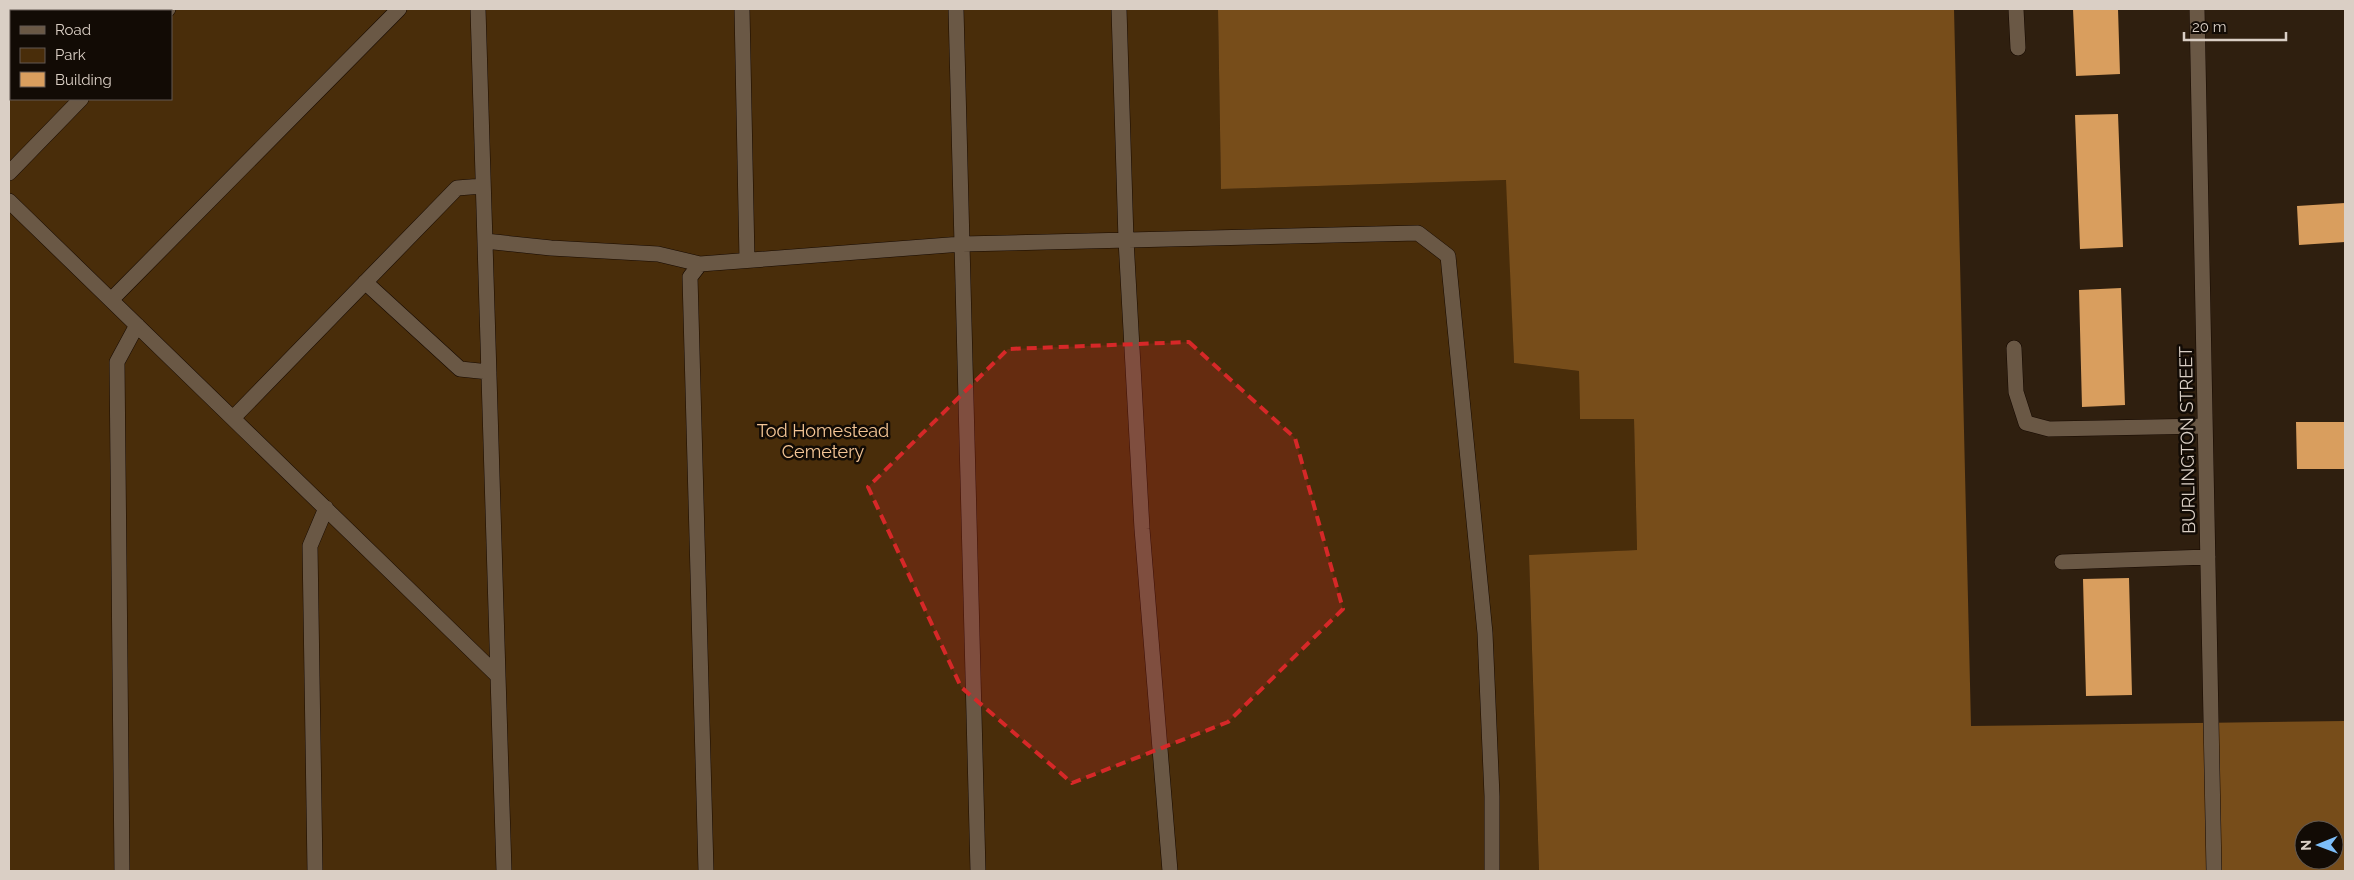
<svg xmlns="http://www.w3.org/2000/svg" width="2354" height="880" viewBox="0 0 2354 880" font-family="Raleway,sans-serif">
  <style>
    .green { fill: #492d0a; fill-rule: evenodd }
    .forest { fill: #774d1a; fill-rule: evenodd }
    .building { fill: #d99e5e }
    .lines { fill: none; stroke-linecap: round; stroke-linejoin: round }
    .minor-casing { stroke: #160900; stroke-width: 16 }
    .minor { stroke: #6a5845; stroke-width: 15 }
    .marked { fill: #d62828; fill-opacity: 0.2; stroke: #d62828; stroke-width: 4; stroke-dasharray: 10 6; stroke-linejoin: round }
    .labels { text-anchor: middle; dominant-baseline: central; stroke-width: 5; stroke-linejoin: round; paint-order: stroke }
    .park-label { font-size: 18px; fill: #f4c595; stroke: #120b05 }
    .street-label { font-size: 18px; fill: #dacfc5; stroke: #120b05 }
  </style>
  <rect width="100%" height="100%" fill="#2f1f0f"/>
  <path class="green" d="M9,9h1209l3,180 286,-9 7,183 65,8 1,48h54l3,131 -108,6 10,315h-1530zM11,11h160v88h-160z"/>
  <path class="forest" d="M1218,9h736l17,717 374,-5v150h-806l-10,-316 108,-5 -3,-131h-54l-1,-48 -65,-8 -8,-183 -285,9zM2304,830h30v30h-30z"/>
  <path class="building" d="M2073,9h45l2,65 -44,2z
    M2118,114l5,133 -43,2 -5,-134z
    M2345,203v39l-46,3 -2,-39z
    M2121,288l4,117 -43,2 -3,-117z
    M2296,422h49v47h-48z
    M2129,578l3,117 -46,1 -3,-117z"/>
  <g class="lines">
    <defs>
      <path id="minor" d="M478,9l20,667
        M742,9l5,251
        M956,9l22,862
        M1119,9l7,231 16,289 28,342
        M2016,9l2,39
        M2197,9l17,862
        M166,11l2,-2
        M9,173l72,-74
        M9,201l489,475 6,195
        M485,241l66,7 107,6 42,10
        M365,282l95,87 29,3
        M111,300l288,-291
        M2014,348l2,44 10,31 23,6 156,-3
        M233,418l224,-230 26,-2
        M2062,562l146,-5
        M122,871l-5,-509 20,-37
        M315,871l-5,-325 16,-38
        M706,871l-16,-594 10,-13 262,-20 456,-11 30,23 37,377 7,163v75"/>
    </defs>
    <use href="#minor" class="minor-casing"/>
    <use href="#minor" class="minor"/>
  </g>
  <path class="marked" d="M1189,342l106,96 48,171 -115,113 -156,61 -111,-96 -93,-200 140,-138z"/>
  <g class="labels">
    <g class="park-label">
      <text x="823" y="430">Tod Homestead<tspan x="823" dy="21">Cemetery</tspan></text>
    </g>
    <g class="street-label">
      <text transform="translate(2187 440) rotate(-91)">BURLINGTON STREET</text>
    </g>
  </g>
  <rect width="2354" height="880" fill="none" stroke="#dacfc5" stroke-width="20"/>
  <rect x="10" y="10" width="162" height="90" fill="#120b05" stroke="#625952"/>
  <rect x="20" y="26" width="25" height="8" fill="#6a5845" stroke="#625952"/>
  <text x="55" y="35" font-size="15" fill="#dacfc5">Road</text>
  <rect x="20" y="48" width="25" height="15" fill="#492d0a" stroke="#625952"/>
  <text x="55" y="60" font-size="15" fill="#dacfc5">Park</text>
  <rect x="20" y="72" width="25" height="15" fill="#d99e5e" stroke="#625952"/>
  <text x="55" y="85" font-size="15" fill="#dacfc5">Building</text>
  <g transform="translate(2319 845) rotate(269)"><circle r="24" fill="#120b05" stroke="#625952"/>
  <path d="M0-4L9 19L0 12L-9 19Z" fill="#7dbef9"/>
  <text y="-8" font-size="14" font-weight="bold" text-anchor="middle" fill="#dacfc5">N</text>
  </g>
  <path d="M2184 32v8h102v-8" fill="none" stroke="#dacfc5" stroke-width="2.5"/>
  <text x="2192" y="32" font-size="15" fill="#dacfc5" stroke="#120b05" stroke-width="4" paint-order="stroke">20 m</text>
</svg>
